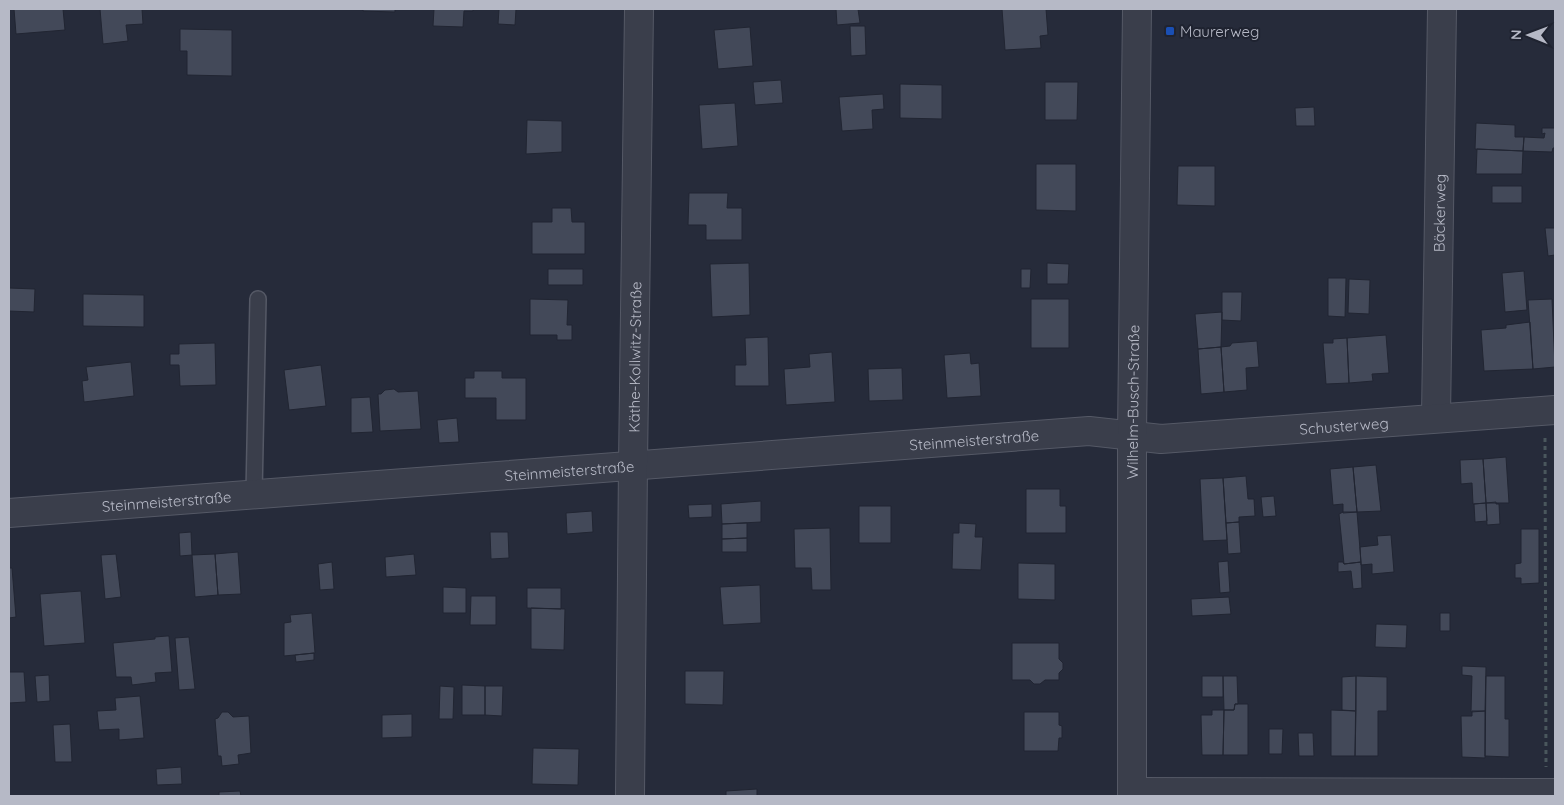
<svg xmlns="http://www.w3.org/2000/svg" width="1564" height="805" viewBox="0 0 1564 805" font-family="Quicksand,sans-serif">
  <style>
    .building { fill: #434959; stroke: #212532 }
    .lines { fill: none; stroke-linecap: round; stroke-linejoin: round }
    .service-casing { stroke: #555966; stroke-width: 18 }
    .minor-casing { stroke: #555966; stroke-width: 30 }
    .path { stroke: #4a575d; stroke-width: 3; stroke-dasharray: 4 4; stroke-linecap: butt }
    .service { stroke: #3a3e4b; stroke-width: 15 }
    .minor { stroke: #3a3e4b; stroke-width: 28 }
    .transit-dot { fill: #1a4fb4; stroke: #1f2330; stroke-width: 2 }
    .labels { text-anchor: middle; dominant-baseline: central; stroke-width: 4; stroke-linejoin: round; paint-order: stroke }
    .poi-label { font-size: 15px; fill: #b6b9c6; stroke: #1f2330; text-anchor: start }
    .street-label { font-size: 15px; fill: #b6b9c6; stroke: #1f2330 }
  </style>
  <rect width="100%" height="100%" fill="#262b3a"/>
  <path class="building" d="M14,9h49l2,21 -49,4z
    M100,9h42l1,15 -17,1 2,16 -25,3z
    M363,9h32v3l-32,-1z
    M434,9h39v2h-9l-1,16 -30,-1z
    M499,9h17l-1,16 -17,-1z
    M836,9h22l2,14 -23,2z
    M1002,9h44l2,26 -8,1 1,12 -36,2z
    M850,26h15l1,29 -15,1z
    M750,27l3,39 -35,3 -4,-39z
    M180,29l52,1v46l-45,-1v-24h-7z
    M781,80l2,23 -28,2 -2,-23z
    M1045,82h33l-1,38h-32z
    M900,84l42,1v34l-42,-1z
    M883,94l1,15 -12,1 1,19 -31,2 -3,-34z
    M735,103l3,43 -36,3 -3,-44z
    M1314,107l1,19h-19l-1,-18z
    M527,120l35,1v31l-36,2z
    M1476,123l39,2v12h9l-1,14 -48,-2z
    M1542,128h13v20h-2l-1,4 -29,-1 1,-14 20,1 1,-5 -3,1z
    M1477,149l46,2 -1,23h-46z
    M1036,164h40v47l-40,-1z
    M1178,166h37v40l-38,-1z
    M1492,186h30v17h-30z
    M689,193h39l-1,15h15v32h-36v-15h-18z
    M552,208h19l1,14h13v32h-53v-32h20z
    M1545,228h10v27l-7,1z
    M749,263l1,52 -38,2 -2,-53z
    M1047,263l22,1 -1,20h-21z
    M548,269h35v16h-35z
    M1021,269h10l-1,19h-9z
    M1524,271l3,39 -22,2 -3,-39z
    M1328,278h18l-1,39 -17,-1z
    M1349,279l21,1 -1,34 -21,-1z
    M9,288l26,1 -1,23 -25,-1z
    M1222,292h20l-1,29 -19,-1z
    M83,294l61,1v32l-61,-1z
    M530,299l38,1 -1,25h5v15h-15v-5h-27z
    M1031,299h38v49h-38z
    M1552,299l3,68 -22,2 -5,-69z
    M1222,312l-1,35 -23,2 -3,-35z
    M1530,322l3,47 -49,2 -3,-41 25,-2v-3z
    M1386,335l3,38 -17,1 1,7 -24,2 -2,-45z
    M768,337l1,49h-34v-21h11l-1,-27z
    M1347,338l2,45 -23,1 -3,-41h10v-4z
    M1257,341l2,26 -13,1 1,22 -23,2 -3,-45 9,-1 2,-3z
    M215,343l1,42 -36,1 -1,-21h-9v-11h9v-10z
    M1221,347l3,45 -23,2 -3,-45z
    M832,352l3,50 -49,3 -2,-36 26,-2 -1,-13z
    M970,353l1,11 8,-1 2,33 -34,2 -3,-43z
    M131,362l3,34 -50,6 -2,-21 6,-1 -2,-13z
    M321,365l5,41 -37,4 -5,-40z
    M902,368l1,32 -34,1 -1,-32z
    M474,371h28v7h24v42h-30v-22h-31v-20h9z
    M394,389l4,3 20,-1 3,38 -41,2 -2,-37h3l4,-4z
    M370,397l3,35 -22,1v-35z
    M457,418l2,24 -20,1 -2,-23z
    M1506,457l3,46h-23l-3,-44z
    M1483,459l3,44 -13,1 -1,-21 -11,1 -1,-24z
    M1376,465l5,46 -24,1 -4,-45z
    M1353,467l4,45 -14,1v-9l-10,1 -3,-36z
    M1246,476l2,23h6l1,17 -16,1v5l-13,1 -3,-45z
    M1223,478l4,62 -24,1 -3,-62z
    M1026,489h34v17h6v27h-40z
    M1274,496l2,20 -13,1 -2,-20z
    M761,501v21l-39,2 -1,-20z
    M1496,502v2h3l1,20 -13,1 -1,-22z
    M1486,503l1,18 -12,1 -1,-18z
    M712,504v13l-23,1 -1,-13z
    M859,506h32v37h-32z
    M592,511l1,21 -26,2 -1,-21z
    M1343,512h14l4,50 -17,2 -5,-50z
    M1239,522l2,31 -13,1 -2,-31z
    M747,523v15l-25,1v-15z
    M959,523l17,1 -1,13h8l-2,33 -29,-1 1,-36h6z
    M830,528l1,62h-19l-1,-22h-16l-1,-39z
    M1521,529h18v54l-18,1v-6h-6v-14l6,-1z
    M191,532l1,23 -12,1 -1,-23z
    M490,532h18l1,26 -18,1z
    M1391,535l3,37 -22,2v-10l-11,1 -1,-18 18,-2 -1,-9z
    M747,538v14h-25v-13z
    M238,552l3,42 -23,1 -3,-41z
    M116,554l5,43 -16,2 -4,-44z
    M215,554l3,41 -23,2 -3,-42z
    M414,554l2,21 -30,2 -1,-20z
    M1228,561l2,31 -10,1 -2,-31z
    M332,562l2,27 -14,1 -2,-26z
    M1338,562h5l1,2 17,-2 1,26 -9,1 -2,-18 -13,1z
    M1018,563l37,1v36l-37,-1z
    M9,568h3l4,49 -7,1z
    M760,585l1,38 -38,2 -3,-38z
    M443,587l23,1v25h-23z
    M527,588h34v21l-34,-1z
    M81,591l4,52 -41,3 -4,-52z
    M471,596h25v29h-26z
    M1229,597l2,17 -39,2 -1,-17z
    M531,608l34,1 -1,41 -33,-1z
    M312,613l3,40 -31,3v-33l7,-1 -1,-7z
    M1440,613h10v18h-10z
    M1376,624l31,1 -1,23 -31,-1z
    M167,636h2l3,36 -17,1 1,9 -24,3 -1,-8h-15l-3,-34 42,-4v-2z
    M189,637l6,52 -16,1 -4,-52z
    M1012,643h47v16l4,4v6l-4,4v7h-14l-5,4h-6l-4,-4h-18z
    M314,653v7l-18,2 -1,-7z
    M1462,666l24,1 -1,44 -14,1 1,-36 -10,-1z
    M685,671h39l-1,34 -38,-1z
    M9,672h15l2,30 -17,1z
    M49,675l1,26 -13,1 -2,-26z
    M1202,676h21v21h-21z
    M1223,676h14l1,28h-3l-1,6h-10z
    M1356,676v35l-14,-1v-33z
    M1356,676l31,1v34h-9v45h-23z
    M1486,676h19v43h4v38l-24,-1z
    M462,685l23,1v29h-23z
    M440,686l14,1 -1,32h-14z
    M485,686h18l-1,30 -17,-1z
    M140,696l4,42 -25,2v-11l-20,1 -2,-19 19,-1 -1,-12z
    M1235,704h13v51h-25l1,-45h10z
    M1212,710h12l-1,45h-21l-1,-40h11z
    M1331,710l25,1 -1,45h-24z
    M1472,711h13v47l-23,-1 -1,-41h11z
    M222,712h6l5,5 16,-1 2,37 -13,2 1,9 -17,2 -1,-10h-3l-3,-37 3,-1z
    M1024,712h35v13l3,1v12h-3l-1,13h-34z
    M412,714v23l-30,1v-23z
    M70,724l2,38h-17l-2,-37z
    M1269,729h14l-1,25h-13z
    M1298,733h15l1,23h-15z
    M533,748l46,1 -1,36 -46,-1z
    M181,767l1,17 -25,1 -1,-16z
    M757,789v7h-31v-5z
    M240,791l1,5h-22v-4z"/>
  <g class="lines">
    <defs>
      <path id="service" d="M254,494l4,-195"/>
      <g id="minor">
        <path id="s1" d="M1436,417l6,-408"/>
        <path id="s2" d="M9,513l1080,-82 72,8 394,-29"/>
        <path d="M1132,792l423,1"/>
        <path id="s3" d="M630,796l3,-332 6,-455"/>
        <path id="s4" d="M1132,796v-361l5,-426"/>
      </g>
    </defs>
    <use href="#service" class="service-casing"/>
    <use href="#minor" class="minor-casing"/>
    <path class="path" d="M1545,438l1,329"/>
    <use href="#service" class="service"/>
    <use href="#minor" class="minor"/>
  </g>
  <rect class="transit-dot" x="1165" y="26" width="10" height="10" rx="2.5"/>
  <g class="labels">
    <g class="poi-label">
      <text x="1180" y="31">Maurerweg</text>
    </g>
    <g class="street-label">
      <text stroke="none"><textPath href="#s1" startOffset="204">Bäckerweg</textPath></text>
      <text stroke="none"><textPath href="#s3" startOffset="439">Käthe-Kollwitz-Straße</textPath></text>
      <text stroke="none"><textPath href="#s4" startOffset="394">Wilhelm-Busch-Straße</textPath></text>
      <text stroke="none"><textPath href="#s2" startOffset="1339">Schusterweg</textPath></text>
      <text stroke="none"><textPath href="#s2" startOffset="968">Steinmeisterstraße</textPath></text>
      <text stroke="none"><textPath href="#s2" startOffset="562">Steinmeisterstraße</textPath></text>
      <text stroke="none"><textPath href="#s2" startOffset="158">Steinmeisterstraße</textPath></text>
    </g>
  </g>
  <rect width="1564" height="805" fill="none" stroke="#b6b9c6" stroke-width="20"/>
  <g transform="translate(1529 35) rotate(271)" stroke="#1f2330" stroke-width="4" paint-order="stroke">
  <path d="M0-4L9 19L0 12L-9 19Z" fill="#b6b9c6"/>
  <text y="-8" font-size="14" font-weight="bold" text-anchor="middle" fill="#b6b9c6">N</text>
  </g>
</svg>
